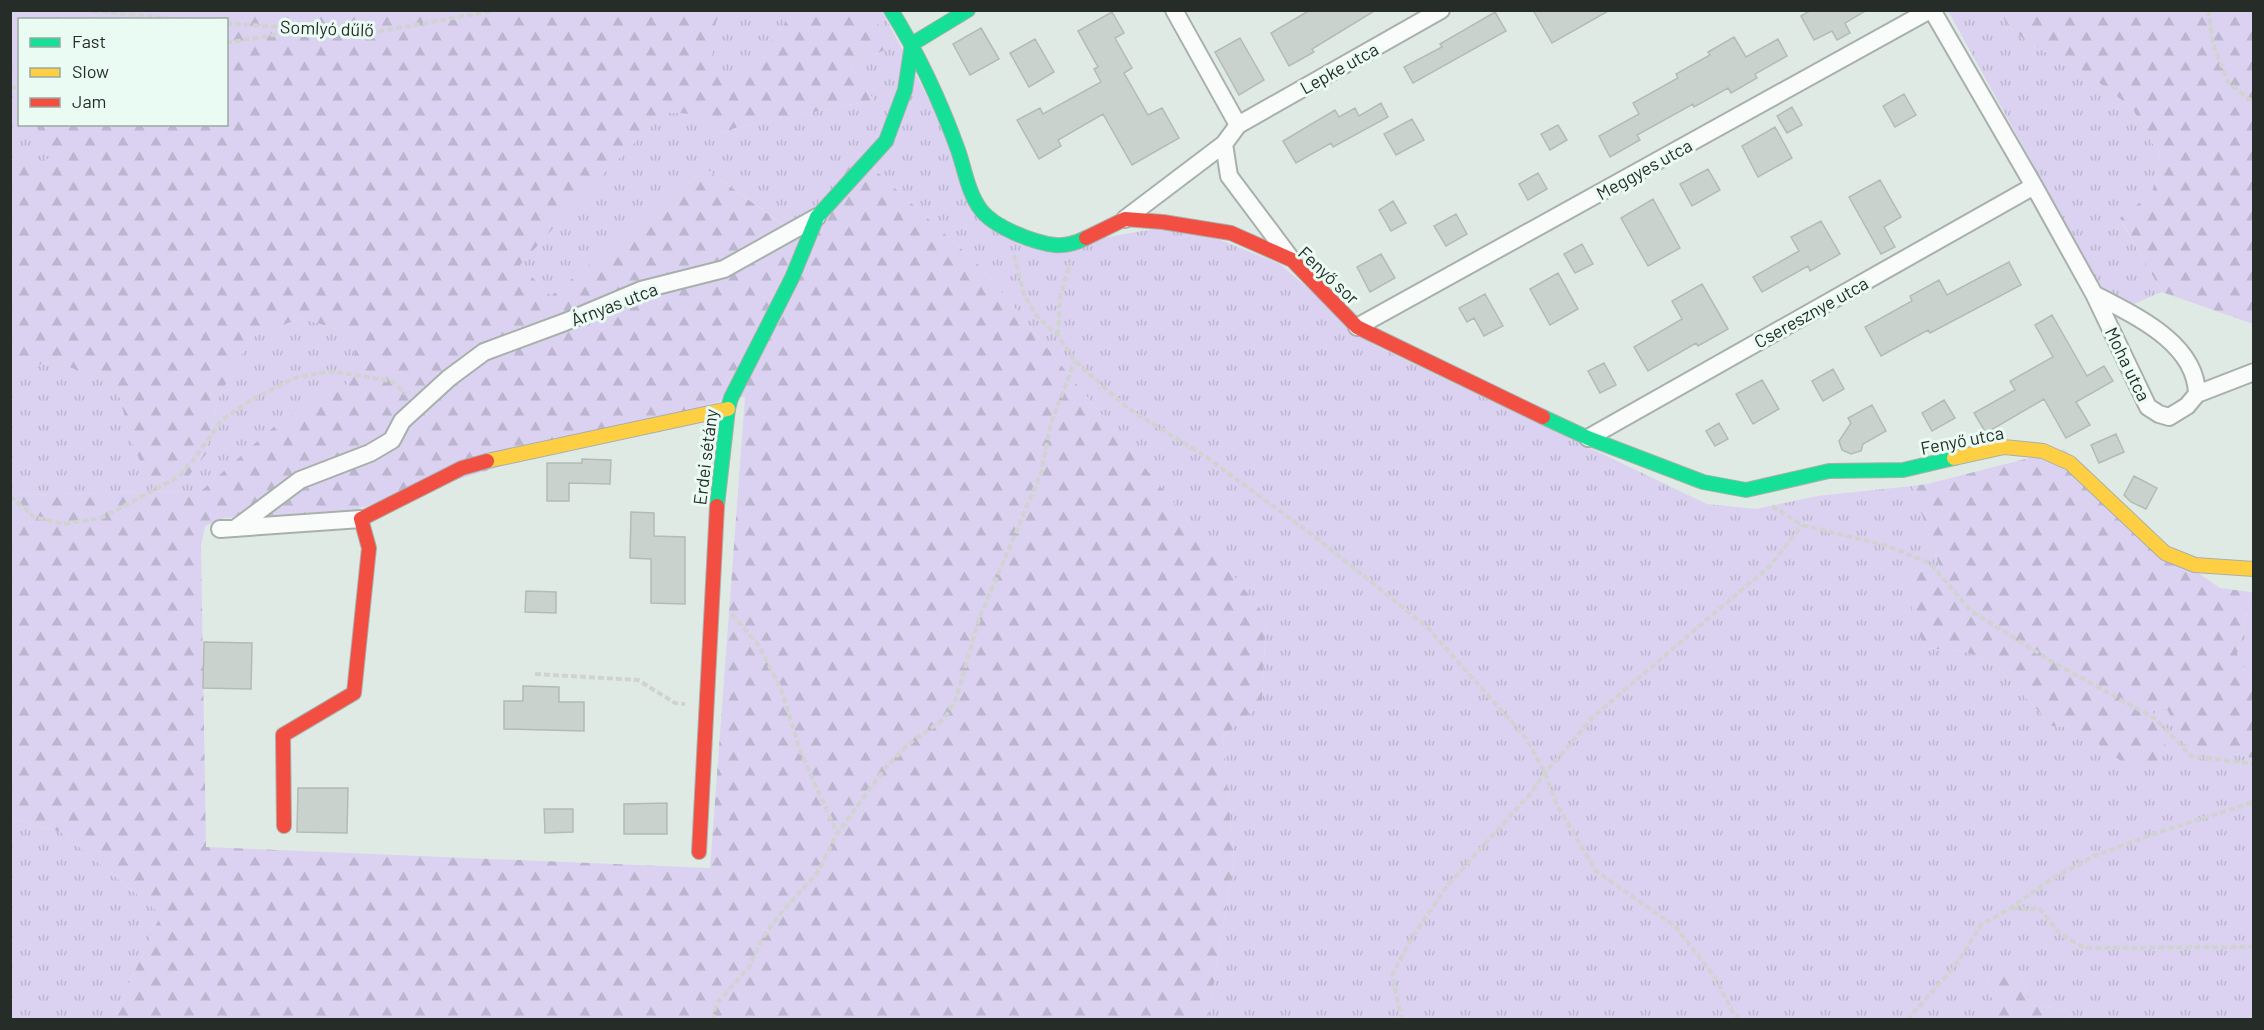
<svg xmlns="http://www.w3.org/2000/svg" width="2264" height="1030" viewBox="0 0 2264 1030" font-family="Barlow,sans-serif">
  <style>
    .grass { fill: url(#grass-tufts) }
    .forest { fill: url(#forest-firs); fill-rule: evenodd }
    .building { fill: #cad2ce; stroke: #b3bbb7; stroke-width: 1.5 }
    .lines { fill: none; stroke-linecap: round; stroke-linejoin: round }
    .street-casing { stroke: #a8b0ac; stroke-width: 20 }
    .fast-casing { stroke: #a8b0ac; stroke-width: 16 }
    .slow-casing { stroke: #a8b0ac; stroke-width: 16 }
    .jam-casing { stroke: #a8b0ac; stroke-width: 16 }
    .path { stroke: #d1d3d1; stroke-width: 4; stroke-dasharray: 6 3; stroke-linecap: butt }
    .street { stroke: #fafcfb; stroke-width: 16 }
    .fast { stroke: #16e098; stroke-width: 14 }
    .slow { stroke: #ffcf43; stroke-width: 14 }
    .jam { stroke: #f24e42; stroke-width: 14 }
    .labels { text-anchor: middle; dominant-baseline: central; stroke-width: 6; stroke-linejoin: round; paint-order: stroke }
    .street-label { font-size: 18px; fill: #262d29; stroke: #e9fbf2 }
  </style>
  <defs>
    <pattern id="grass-tufts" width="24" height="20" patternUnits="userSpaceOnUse" patternTransform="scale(1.5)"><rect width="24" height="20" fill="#dad2f0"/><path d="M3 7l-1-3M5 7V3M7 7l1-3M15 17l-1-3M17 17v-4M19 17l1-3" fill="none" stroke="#bbb5ce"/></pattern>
    <pattern id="forest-firs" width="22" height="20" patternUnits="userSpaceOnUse" patternTransform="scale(1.5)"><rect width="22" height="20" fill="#dad2f0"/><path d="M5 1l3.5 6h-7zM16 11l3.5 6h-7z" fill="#bbb5ce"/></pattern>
  </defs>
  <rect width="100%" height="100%" fill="#e0eae5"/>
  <path class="grass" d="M720,11h75l-61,74 -21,-16v-37z
    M869,11h13l104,196 43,31 47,5 93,-17 49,13 62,25 94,81 333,159 49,5 61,-13 95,-10 28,81 -33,6 17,75 38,3 29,9 61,66 24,1 20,14 69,6 -13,-37 14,-3 19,37 68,14v261h-188l1,-9 -36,-5 -9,-31 -35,1 9,35v9h-787l26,-160 -11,-123 39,-32 4,-88 -284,-348 -132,-121 -38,98 -106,-76 -155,127 -32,-31 75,-82 71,-71 37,3 21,18 15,-6 136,-27 -24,-34 43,-20z
    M1948,11h52l8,15 22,18 55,28 47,36 28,48 -8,37 -32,26 42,73 -47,20z
    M10,88l9,5 1,31 16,1 16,33 -41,11z
    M301,318l58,18 -12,48 -70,40 -76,67 -190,4 -1,-124 45,-10 62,26 13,50 76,17 12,-55 32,-61z
    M2251,592h2v90l-3,-3 -13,-25z
    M10,818l51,14 100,82 -48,105h-102z"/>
  <path class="forest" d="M11,11h709l-7,21v37l21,15 61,-73h74l24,35 -43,20 24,34 -136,27 -16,6 -20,-18 -37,-3 -71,71 -74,82 31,31 155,-127 105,76 39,-98 132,121 284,348 -4,88 -39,32 11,123 -26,160h-1095l48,-105 -100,-82 -50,-14v-323l190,-4 76,-67 70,-40 12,-48 -58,-18 -51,20 -32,61 -12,55 -23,29 -36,-5 -17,-41 -13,-50 -62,-26 -44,10v-202l40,-11 -15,-33 190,-1v-104h-206l-1,73 -8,-5zM745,397l-35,471 -504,-21 -5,-301 4,-20 20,-8 129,-8 377,-112z
    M2000,11h253v313l-91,-32 -42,-74 32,-25 8,-37 -28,-48 -47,-36 -55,-28 -22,-18z
    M2064,449l111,108 45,31 31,4 -14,62 13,25 3,3v76l-69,-14 -18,-37 -14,3 14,37 -11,19 -26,1 -53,-40 -24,-1 -61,-66 -29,-9 -38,-3 -12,-37 -5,-38 33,-6 -28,-81 15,-2z
    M2002,964l19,10 9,31 36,5 -1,9h-70v-9l-9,-35z"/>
  <path class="building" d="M1310,10h66l-64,39 2,3 -25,14 -18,-33z
    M1533,10h77l-58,33z
    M1811,10h56l-22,13 5,10 -13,7 -5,-9 -18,9 -13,-24z
    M1112,12l12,21 -9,5 17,30 -8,5 24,42 14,-7 17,30 -47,27 -29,-51 -45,26 3,6 -22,13 -22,-39 23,-12 3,6 58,-32 -7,-13 4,-2 -20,-36z
    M1495,12l11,19 -93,52 -9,-16 38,-20 -2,-3z
    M981,28l18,31 -29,16 -17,-31z
    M1734,37l12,20 32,-18 9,17 -32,18 2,4 -26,15 -3,-5 -34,19 -1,-3 -56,31 3,5 -30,17 -11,-21 40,-22 -6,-11 45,-25 -2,-4 34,-19 -2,-3z
    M1240,38l24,42 -25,15 -24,-43z
    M1035,39l19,33 -25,15 -19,-34z
    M1904,94l12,21 -21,12 -12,-21z
    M1381,103l7,14 -55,30 -2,-4 -35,20 -13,-22 52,-31 4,7 16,-9 4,8z
    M1792,107l10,18 -15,8 -10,-17z
    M1412,119l12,21 -28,15 -12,-21z
    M1558,125l9,15 -17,10 -9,-16z
    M1775,127l17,31 -34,19 -16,-31z
    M1708,169l12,21 -28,16 -12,-22z
    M1538,173l9,16 -19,11 -9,-16z
    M1880,180l21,37 -17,10 11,20 -14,7 -32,-57z
    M1653,199l27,49 -32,18 -27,-48z
    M1393,201l13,22 -15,8 -12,-21z
    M1456,214l11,20 -21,12 -12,-20z
    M1821,221l19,33 -30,17 -2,-5 -46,26 -9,-15 46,-26 -8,-14z
    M1582,244l11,20 -18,9 -11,-19z
    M1381,254l14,24 -25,14 -13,-25z
    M2009,262l12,23 -91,48 -2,-3 -47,26 -16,-29 47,-26 -2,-5 29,-16 8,15z
    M1558,273l20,36 -28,16 -20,-36z
    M1702,284l26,45 -30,17 -2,-3 -48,28 -14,-24 48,-28 -10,-18z
    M1485,294l18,32 -19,10 -10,-18 -7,4 -8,-14z
    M2052,315l35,61 17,-10 9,15 -37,21 14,23 -24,13 -22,-39 -58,34 -12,-20 41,-23 -5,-9 43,-24 -18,-32z
    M1604,363l12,22 -16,8 -12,-22z
    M1833,369l11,20 -21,12 -11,-20z
    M1762,380l17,29 -26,15 -17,-30z
    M1944,400l11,18 -23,13 -10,-18z
    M1872,405l14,26 -23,13 -2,7 -10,3 -9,-4 -3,-9 12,-18 -3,-5z
    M1719,423l9,16 -13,7 -9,-15z
    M2116,434l8,18 -25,11 -8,-18z
    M582,459l29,1 -1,24 -41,-1v18h-22v-38h35z
    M2134,476l23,12 -11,21 -15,-7 -7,-7z
    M631,512l23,1v23l31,1v67l-34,-1v-44l-21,-1z
    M526,591l30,1v21l-31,-1z
    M204,642l48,1 -1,46 -48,-1z
    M523,686l36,1v15h25v29l-80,-2v-28h19z
    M298,788h50l-1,45 -50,-1z
    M667,803v31h-43v-30z
    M544,809h29v23l-28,1z"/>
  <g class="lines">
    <defs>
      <path id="street" d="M1174,10l64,115 -14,19 5,32 60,80
        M1932,10l102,176 60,108 54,113 11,7 10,3 18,-11 10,-12c-1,-52 -64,-79 -103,-100
        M1238,125l203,-115
        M1125,219l99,-75
        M1357,327l573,-317
        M2197,394l57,-22
        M1588,438l446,-252
        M236,528l64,-48 70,-27 22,-13 10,-19 47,-43 35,-26 81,-30 76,-32 83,-21 93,-52
        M220,529l141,-10"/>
      <path id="fast" d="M891,10c26,42 50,93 67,140 7,20 10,43 23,60 13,17 53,33 74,35 11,1 21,-2 31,-7
        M1543,417l45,21 115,44 43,8 83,-19 74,-1 51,-12
        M717,506l11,-97 3,-11 61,-120 25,-61 69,-76 19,-51 7,-46 56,-34"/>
      <path id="slow" d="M1954,458l50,-11 39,4 27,12 95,90 30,12 59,4
        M487,461l241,-52"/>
      <path id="jam" d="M1086,238l39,-19 38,3 68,11 61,27 65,67 186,90
        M284,826l-1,-91 71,-42 15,-145 -8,-29 101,-51 25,-7
        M699,852l18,-346"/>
    </defs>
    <use href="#street" class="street-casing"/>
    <use href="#fast" class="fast-casing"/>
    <use href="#slow" class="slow-casing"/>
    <use href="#jam" class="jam-casing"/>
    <path class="path" d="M84,10l101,10
      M2208,10l5,34 15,38 26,21
      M226,23l139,11 132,-24
      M226,43l76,-13
      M10,88l10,-1
      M1014,255l10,39 11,20 23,22 17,25 54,48 76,47 109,80 112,90 100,112 19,35 12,32 39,66 80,56 38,49 19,36 7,8
      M1058,335l2,-38 10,-34
      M10,496l24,21 29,7 38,-6 77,-41 17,-19 26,-37 30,-21 44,-22 35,-7 61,10 15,13
      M1772,506l30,19 82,20 46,18 41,48 85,53 100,55 35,37 63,8
      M732,614l27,32 22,43 20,64 36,80
      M535,674l103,6 37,23 10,1
      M2012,908l28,1 20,25 25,14 169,-1
      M713,1020l3,-16 33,-37 13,-28 19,-26 37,-41 19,-38 49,-67 24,-24 34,-24 12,-20 23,-80 62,-146 10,-50 24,-62
      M1402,1020l-10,-45 21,-39 34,-50 84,-93 14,-20 49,-57 177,-151 31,-40
      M1907,1020l49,-55 25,-40 30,-17 39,-28 44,-24 65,-24 95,-30"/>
    <use href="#street" class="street"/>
    <use href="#fast" class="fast"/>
    <use href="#slow" class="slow"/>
    <use href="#jam" class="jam"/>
  </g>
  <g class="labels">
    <g class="street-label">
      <text transform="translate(327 28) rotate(2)">Somlyó dűlő</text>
      <text transform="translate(1339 68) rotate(-29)">Lepke utca</text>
      <text transform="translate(1644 169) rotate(-29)">Meggyes utca</text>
      <text transform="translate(1329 275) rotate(43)">Fenyő sor</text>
      <text transform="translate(614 304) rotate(-21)">Árnyas utca</text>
      <text transform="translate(1811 312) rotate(-29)">Cseresznye utca</text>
      <text transform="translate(2128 364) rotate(64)">Moha utca</text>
      <text transform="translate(1962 440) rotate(-11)">Fenyő utca</text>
      <text transform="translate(705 457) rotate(-83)">Erdei sétány</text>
    </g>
  </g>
  <rect width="2264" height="1030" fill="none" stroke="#262d29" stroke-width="24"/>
  <rect x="18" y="18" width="210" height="108" fill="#e9fbf2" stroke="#9ba9a2" stroke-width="1.5"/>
  <rect x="30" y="38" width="30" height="9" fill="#16e098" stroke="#9ba9a2" stroke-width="1.5"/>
  <text x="72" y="48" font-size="18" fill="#262d29">Fast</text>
  <rect x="30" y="68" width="30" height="9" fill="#ffcf43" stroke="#9ba9a2" stroke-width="1.5"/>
  <text x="72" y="78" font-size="18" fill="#262d29">Slow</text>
  <rect x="30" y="98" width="30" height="9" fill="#f24e42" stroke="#9ba9a2" stroke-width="1.5"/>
  <text x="72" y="108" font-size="18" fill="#262d29">Jam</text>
</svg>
